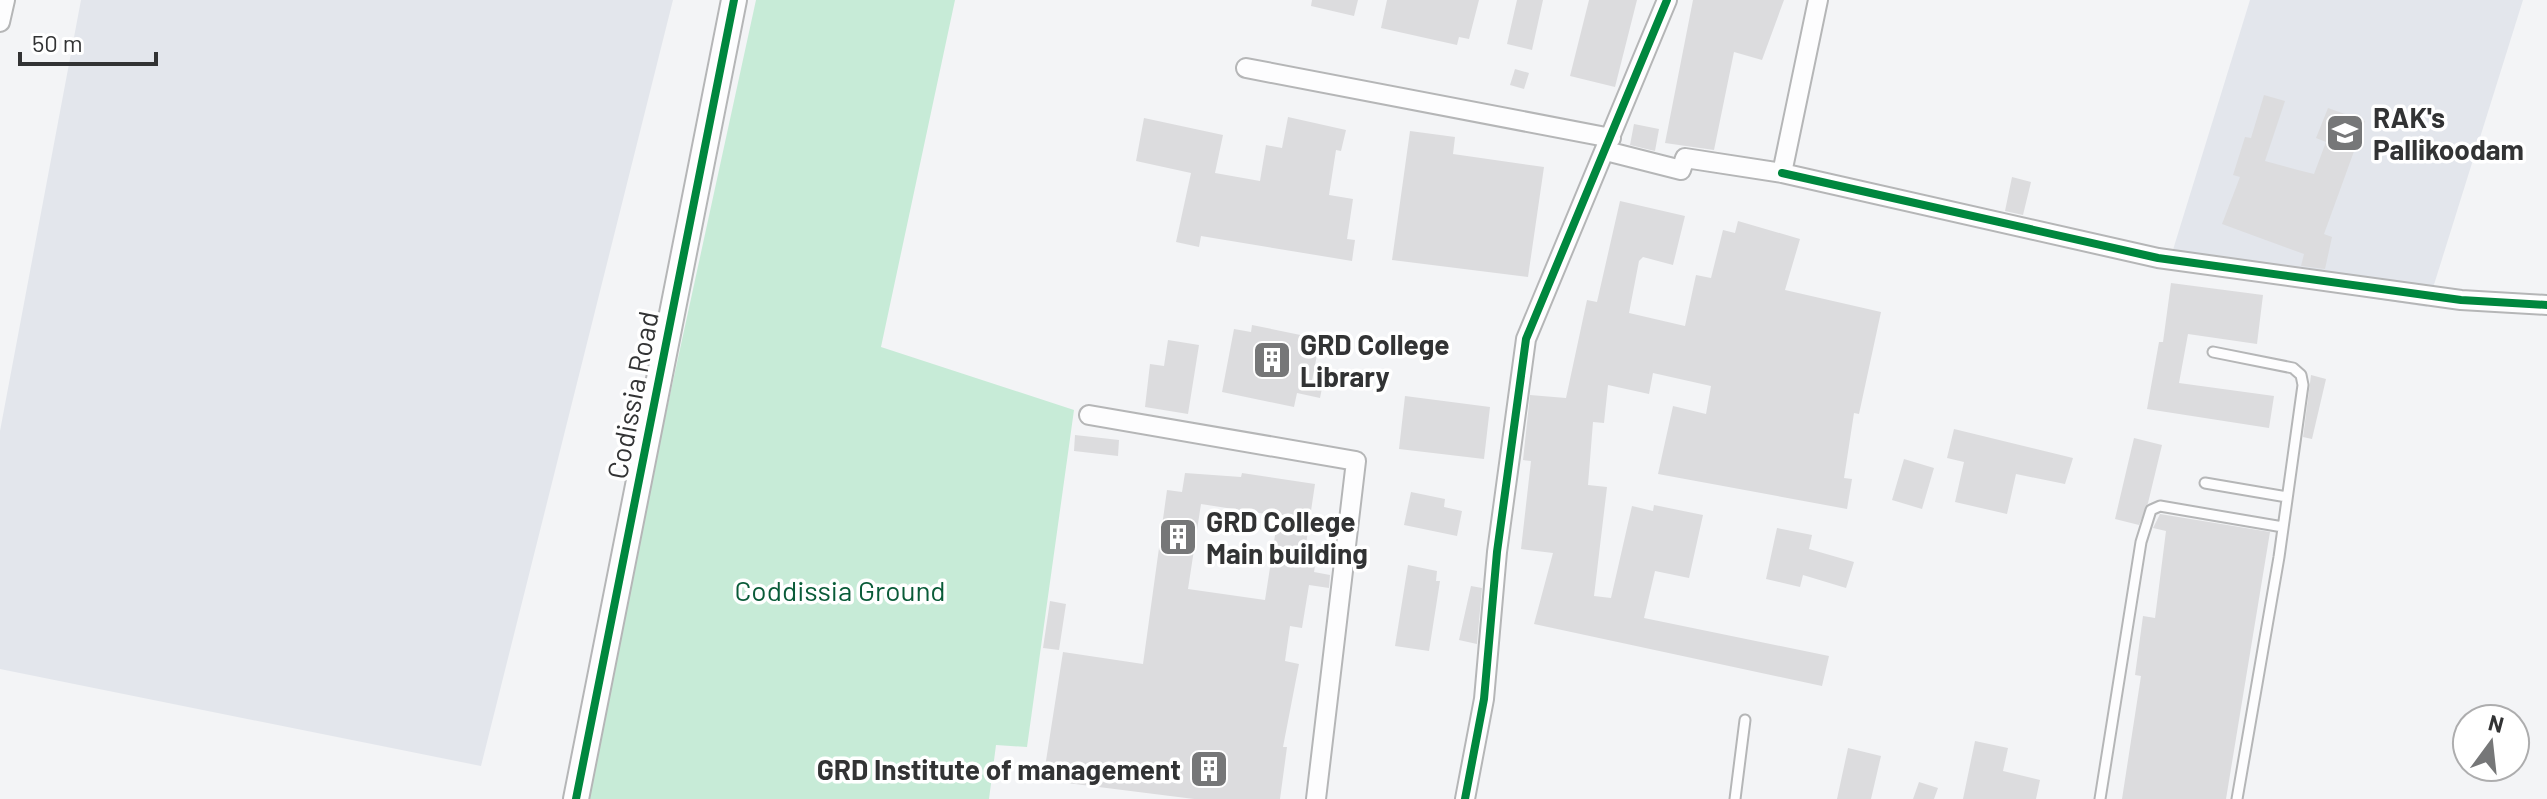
<svg xmlns="http://www.w3.org/2000/svg" width="2547" height="799" viewBox="0 0 2547 799" font-family="Barlow,sans-serif">
  <style>
    .built { fill: #e3e6ec }
    .green { fill: #c7ebd7 }
    .building { fill: #dcdcde; fill-rule: evenodd }
    .lines { fill: none; stroke-linecap: round; stroke-linejoin: round }
    .lane-casing { stroke: #b5b6b7; stroke-width: 13 }
    .street-casing { stroke: #b5b6b7; stroke-width: 22 }
    .secondary-casing { stroke: #b5b6b7; stroke-width: 28 }
    .lane { stroke: #fdfdfe; stroke-width: 9 }
    .street { stroke: #fdfdfe; stroke-width: 18 }
    .secondary { stroke: #fdfdfe; stroke-width: 24 }
    .cycleway-casing { stroke: #fff; stroke-width: 13 }
    .cycleway { stroke: #00873e; stroke-width: 8 }
    .labels { text-anchor: middle; dominant-baseline: central; stroke-width: 7; stroke-linejoin: round; paint-order: stroke }
    .poi-label { font-size: 28px; font-weight: bold; fill: #323334; stroke: #fff; text-anchor: start }
    .street-label { font-size: 28px; fill: #323334; stroke: #fff }
    .park-label { font-size: 28px; fill: #095b38; stroke: #fff }
  </style>
  <rect width="100%" height="100%" fill="#f3f4f6"/>
  <path class="built" d="M81,0h592l-192,766 -481,-97v-238z
    M2250,0h273l-96,307 -259,-41z"/>
  <path class="green" d="M756,0h199l-74,347 193,63 -47,337 -31,-2 -7,54h-402l61,-303z"/>
  <path class="building" d="M1312,0h46l-4,16 -43,-10z
    M1387,0h92l-10,39 -10,-2 -2,8 -76,-17z
    M1517,0h26l-11,50 -25,-6z
    M1589,0h48l-22,87 -45,-11z
    M1693,0h91l-22,60 -28,-8 -20,98 -49,-7z
    M1515,69l14,4 -5,16 -14,-4z
    M2264,95l21,6 -20,60 33,9 16,4 12,-32 -10,-4 12,-30 37,13 -41,113 8,3 -7,32 -24,-3 3,-12 -82,-30 18,-47 -7,-2 12,-38 6,1z
    M1288,117l58,13 -5,21 -5,-1 -7,45 24,4 -6,40 8,1 -3,21 -151,-25 -2,11 -23,-5 15,-69 -55,-12 8,-43 79,17 -8,38 45,8 6,-36 16,3z
    M1634,124l25,5 -4,22 -25,-6z
    M1410,131l45,6 -2,17 91,13 -16,110 -136,-17z
    M2012,177l19,5 -8,33 -18,-4z
    M1620,201l65,15 -12,49 -30,-8 -4,4 -10,52 56,13 11,-51 15,3 12,-48 12,3 3,-12 62,18 -15,51 96,22 -22,102 -5,-1 -10,65 8,1 -5,30 -189,-35 15,-68 33,8 5,-28 -58,-13 -4,21 -41,-9 -4,38 -11,-1 -5,63 19,2 -13,109 17,2 21,-92 21,5 1,-6 49,10 -14,63 -34,-7 -11,47 185,38 -7,30 -288,-62 19,-71 -32,-4 10,-88 -8,-1 7,-65 36,3 21,-98 10,2z
    M2171,283l92,12 -6,49 -69,-10 -9,49 95,13 -5,32 -122,-19 12,-67h4z
    M1252,325l68,14 -8,42 11,2 -3,15 -23,-5 -3,14 -72,-15 12,-63 17,3z
    M1168,340l31,5 -11,69 -43,-7 5,-43 14,2z
    M2311,375l15,4 -14,60 -9,-2z
    M1405,396l85,11 -6,52 -85,-10z
    M1954,429l119,29 -8,26 -49,-10 -9,40 -52,-12 9,-40 -17,-4z
    M1075,435l44,5 -1,16 -44,-5z
    M2134,438l28,7 -14,58 -9,22 -24,-6z
    M1904,459l30,9 -12,41 -30,-9z
    M1185,473l56,4 1,-4 73,11 -11,74 12,2 -2,12 16,3 -1,13 -20,-3 -7,43 -12,-2 -5,35 14,3 -16,83h4l-7,52h-86l-151,-19 20,-128 80,12 24,-174 15,2zM1201,504l77,12 -13,84 -77,-11z
    M1411,492l34,7 -1,8 18,4 -5,25 -53,-11z
    M2160,514l110,18 -44,267h-104l19,-123 -6,-1 8,-59 12,2 11,-87 -13,-3z
    M1777,528l35,7 -3,14 45,13 -8,26 -43,-13 -3,12 -34,-8z
    M1408,565l29,6 -1,10h4l-11,70 -34,-5z
    M1471,586l11,2 -5,56 -18,-4z
    M1050,601l16,3 -7,46 -16,-2z
    M1975,741l33,7 -5,23 37,9 -4,19h-73z
    M1848,748l33,8 -10,43h-34z
    M1919,782l19,6 -4,11h-21z"/>
  <g class="lines">
    <defs>
      <path id="lane" d="M2213,352l80,16 8,7 2,10 -24,172 -42,242
        M2205,483l82,14
        M1735,799l10,-79
        M2100,799l41,-257 10,-32 9,-4 123,21"/>
      <path id="street" d="M0,22l5,-22
        M1246,68l365,70
        M1606,151l75,19 4,-12 97,15 36,-173
        M1782,173l376,85 303,42 86,5
        M1089,415l267,46 -40,338
        M1465,799l19,-100 13,-147 29,-213 141,-339"/>
      <path id="secondary" d="M576,799l158,-799"/>
    </defs>
    <use href="#lane" class="lane-casing"/>
    <use href="#street" class="street-casing"/>
    <use href="#secondary" class="secondary-casing"/>
    <use href="#lane" class="lane"/>
    <use href="#street" class="street"/>
    <use href="#secondary" class="secondary"/>
    <defs>
      <path id="cycleway" d="M1782,173l376,85 303,42 86,5
        M576,799l158,-799
        M1465,799l19,-100 13,-147 29,-213 141,-339"/>
    </defs>
    <use href="#cycleway" class="cycleway-casing"/>
    <use href="#cycleway" class="cycleway"/>
  </g>
  <defs>
    <symbol id="school-square" viewBox="-11 -11 22 22"><rect x="-9" y="-9" width="18" height="18" rx="4" fill="#767778" stroke="#fff"/><path d="M0-5L7-2L0 1L-7-2ZM-4 1L0 2.5L4 1V4Q0 6-4 4Z" fill="#fff"/></symbol>
    <symbol id="building-square" viewBox="-11 -11 22 22"><rect x="-9" y="-9" width="18" height="18" rx="4" fill="#767778" stroke="#fff"/><path d="M-4-6H4V6H1V3H-1V6H-4ZM-2.5-4.3h1.7v1.8h-1.7ZM.8-4.3h1.7v1.8H.8ZM-2.5-1h1.7V.8h-1.7ZM.8-1h1.7V.8H.8Z" fill="#fff"/></symbol>
  </defs>
  <g fill-rule="evenodd">
    <use href="#school-square" x="2323" y="111" width="44" height="44"/>
    <use href="#building-square" x="1250" y="338" width="44" height="44"/>
    <use href="#building-square" x="1156" y="515" width="44" height="44"/>
    <use href="#building-square" x="1187" y="747" width="44" height="44"/>
  </g>
  <g class="labels">
    <g class="poi-label">
      <text x="2373" y="117">RAK's<tspan x="2373" dy="32">Pallikoodam</tspan></text>
      <text x="1300" y="344">GRD College<tspan x="1300" dy="32">Library</tspan></text>
      <text x="1206" y="521">GRD College<tspan x="1206" dy="32">Main building</tspan></text>
      <text x="1181" y="769" text-anchor="end">GRD Institute of management</text>
    </g>
    <g class="street-label">
      <text transform="translate(632 395) rotate(-79)">Codissia Road</text>
    </g>
    <g class="park-label">
      <text x="840" y="590">Coddissia Ground</text>
    </g>
  </g>
  <g transform="translate(2491 743) rotate(15)"><circle r="38" fill="#ffffff" stroke="#adadae" stroke-width="2"/>
  <path d="M0-6L14 30L0 20L-14 30Z" fill="#767778"/>
  <text y="-12" font-size="22" font-weight="bold" text-anchor="middle" fill="#323334">N</text>
  </g>
  <path d="M20 52v12h136v-12" fill="none" stroke="#323334" stroke-width="4"/>
  <text x="32" y="52" font-size="24" fill="#323334" stroke="#ffffff" stroke-width="6" paint-order="stroke">50 m</text>
</svg>
